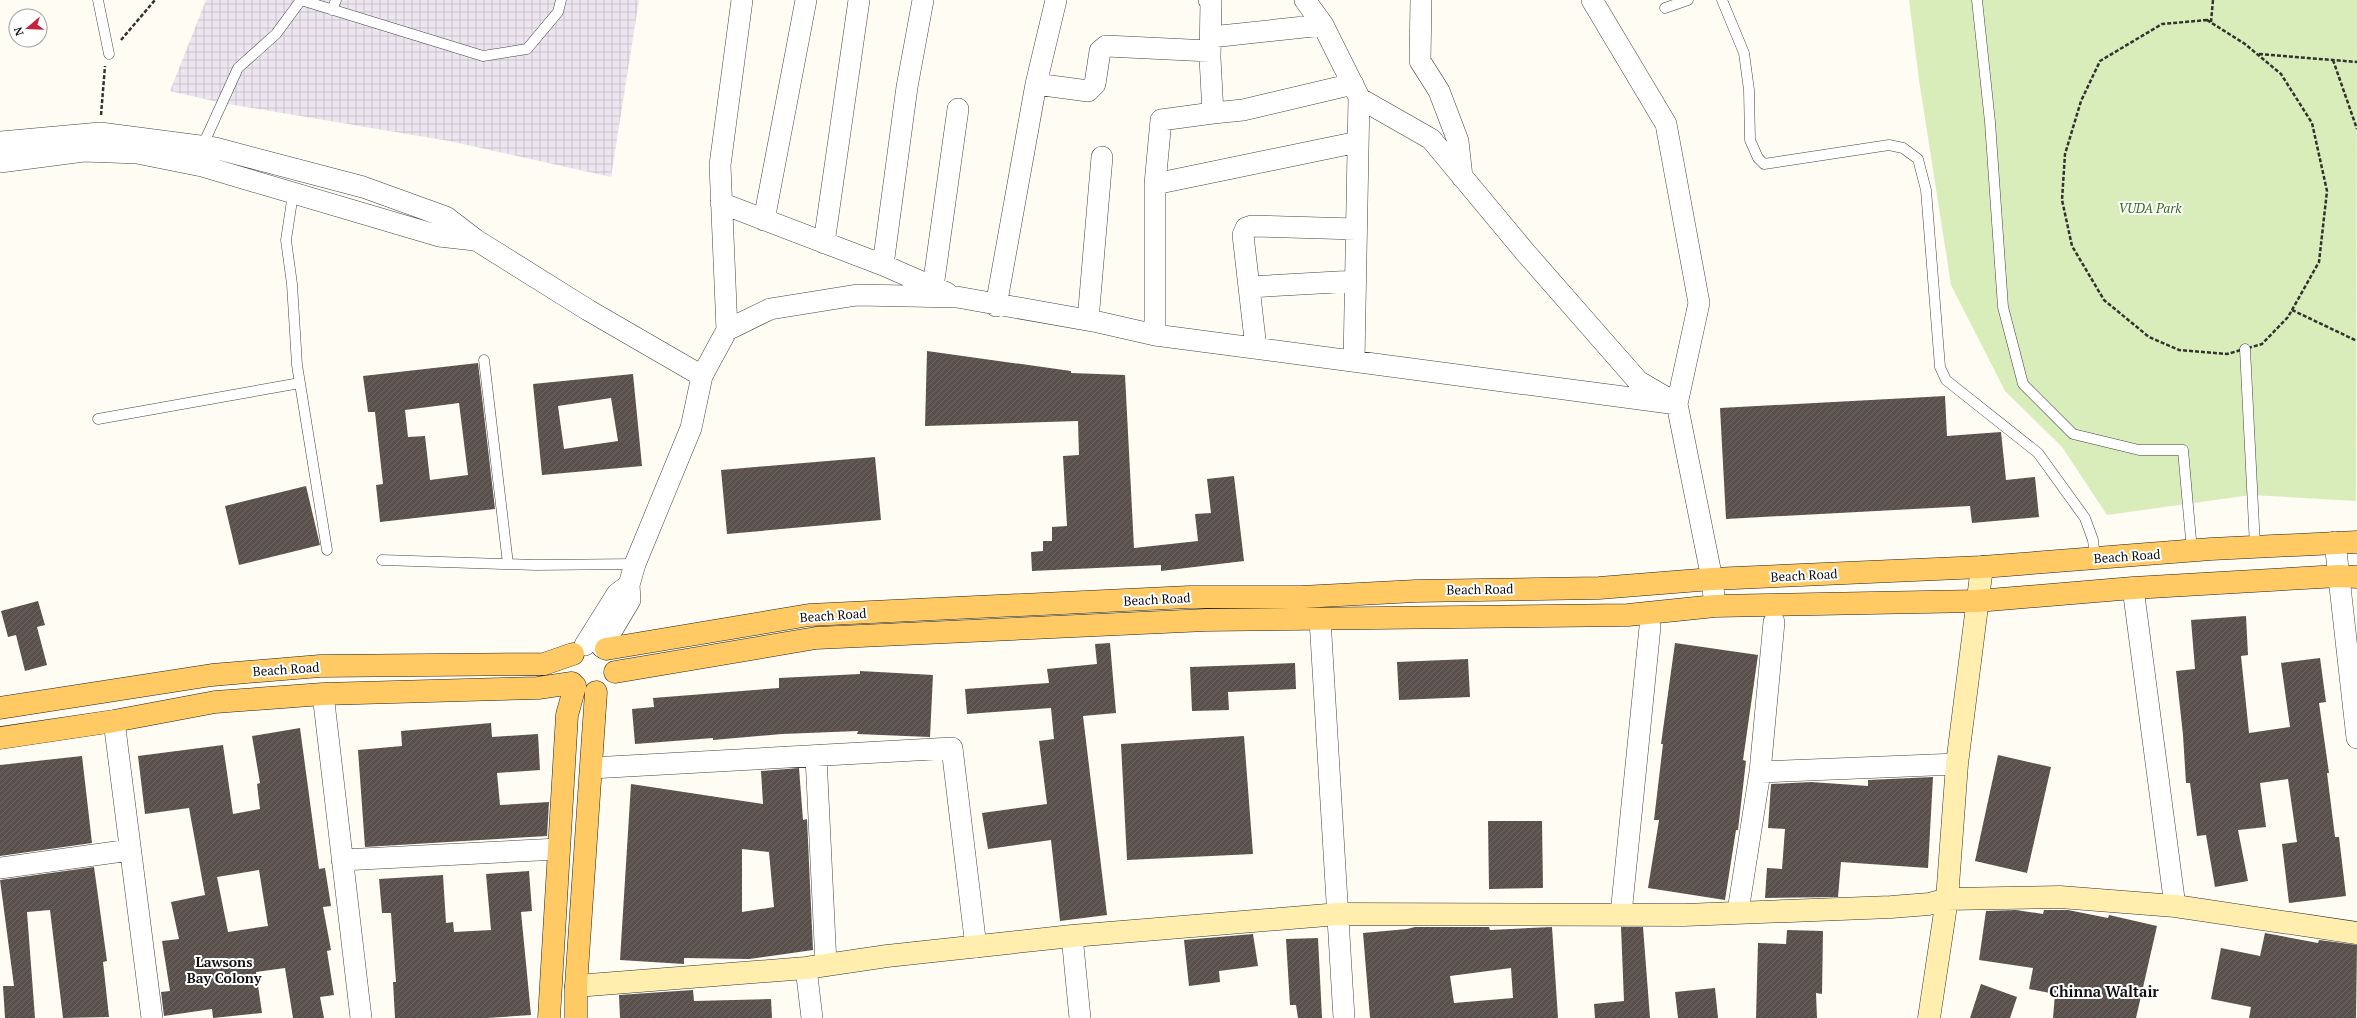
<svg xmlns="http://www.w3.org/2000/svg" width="2357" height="1018" viewBox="0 0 2357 1018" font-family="'PT Serif',serif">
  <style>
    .industrial { fill: url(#industrial-grid) }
    .park { fill: #d9edba }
    .building { fill: url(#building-hatch); fill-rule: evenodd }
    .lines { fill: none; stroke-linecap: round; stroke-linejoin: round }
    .lane-casing { stroke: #434343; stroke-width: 11 }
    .street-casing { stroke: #434343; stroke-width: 22 }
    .secondary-casing { stroke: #323232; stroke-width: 23 }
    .primary-casing { stroke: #212121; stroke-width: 23 }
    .path { stroke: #323232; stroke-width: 2.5; stroke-dasharray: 4 2; stroke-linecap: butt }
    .lane { stroke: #fff; stroke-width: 10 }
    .street { stroke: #fff; stroke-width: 21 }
    .secondary { stroke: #ffeeae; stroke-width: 22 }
    .primary { stroke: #ffca63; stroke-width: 22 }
    .labels { text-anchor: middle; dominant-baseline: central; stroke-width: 4; stroke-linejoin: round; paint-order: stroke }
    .park-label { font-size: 13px; font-style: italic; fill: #346d1b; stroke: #fff }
    .street-label { font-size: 13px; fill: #101010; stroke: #fff }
    .neighbourhood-label { font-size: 14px; font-weight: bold; fill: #101010; stroke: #fff }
    .quarter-label { font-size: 15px; font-weight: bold; fill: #101010; stroke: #fff }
  </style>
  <defs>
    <pattern id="industrial-grid" width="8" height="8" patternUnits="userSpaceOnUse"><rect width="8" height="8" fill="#ede5ef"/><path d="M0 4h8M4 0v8" fill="none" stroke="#cac3cc"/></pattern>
    <pattern id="building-hatch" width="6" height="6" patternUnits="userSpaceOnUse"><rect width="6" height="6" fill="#5a504c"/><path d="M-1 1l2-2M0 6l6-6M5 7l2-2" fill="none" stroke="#6d6561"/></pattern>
  </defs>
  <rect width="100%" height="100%" fill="#fffcf3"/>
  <path class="industrial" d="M206,0h433l-28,177 -162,-36 -227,-38 -52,-12z"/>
  <path class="park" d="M1909,0h448l-1,501 -105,-6 -144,20 -45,-68 -57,-56 -54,-106 -32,-205z"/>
  <path class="building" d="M927,351l144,20v2l54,2 9,173 64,-7 -3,-27 16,-1 -4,-34 27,-3 10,85 -83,10v-6l-129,6 -1,-19 12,-1v-10h9v-14l15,-1 -4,-70 16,-1 -1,-34 -153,5z
    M478,363l17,146 -115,13 -4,-37 7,-1 -8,-72h-7l-5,-36zM459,403l9,72 -38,5 -5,-44 -17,1 -3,-27z
    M633,374l9,92 -100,9 -9,-91zM611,398l7,43 -54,8 -6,-43z
    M1945,396l2,40 54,-4 5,48 29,-3 4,40 -67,6 -2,-17 -244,13 -6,-111z
    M875,457l6,63 -154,14 -6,-64z
    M306,486l14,59 -81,20 -14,-59z
    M38,601l7,24 -8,2 10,38 -22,6 -9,-36 -8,2 -7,-26z
    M2246,616l2,39 -7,1 8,77 41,-6 -9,-64 39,-5 6,44 -7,1 10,70h-2l8,64h4l7,59 -57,7 -7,-59 15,-2 -9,-63 -28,4 6,44 -28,3 10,51 -33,6 -9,-52 -9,1 -7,-53h-4l-3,-48 -7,-64 19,-2 -4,-49z
    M1110,643l6,70 -33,3 24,199 -47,6 -9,-81 -63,9 -6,-36 65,-9 -8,-63 15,-2 -3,-31 -84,6 -2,-25 84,-6 -2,-14 50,-5 -2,-20z
    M1675,643l83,12 -15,105 3,1 -8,69h-2l-11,70 -77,-12 11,-68h-5l9,-76h-2z
    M1468,659l2,38 -71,3 -2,-38z
    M1295,663l1,26 -68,3 1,18 -37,1 -2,-44z
    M860,671l73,4 -3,62 -73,-3 1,-3 -76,3 -69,6v-2l-78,6 -3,-35 22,-2 -1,-9 126,-10v-10l81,-4z
    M491,723l1,14 46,-3 2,36 -43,3 3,32 49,-3 -2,34 -182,11 -7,-97 44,-4 -1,-15z
    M300,728l19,141 6,-1 6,38 -8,1 8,43 -4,1 7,44 -14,2 4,21h-31l-8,-50 -29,4 6,41 -49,5 -1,-9 -48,7 -3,-24 9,-1 -8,-50 17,-2 -8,-37 34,-7 -16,-87 -44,6 -7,-58 85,-11 10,69 27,-5 -3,-25 3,-1 -8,-47zM259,870l9,56 -40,6 -11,-55z
    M1244,736l9,118 -126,6 -6,-116z
    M1998,755l53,12 -24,106 -52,-12z
    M82,756l10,87 -92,13v-91z
    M799,768l4,52 4,-1 6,131 -64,9 -65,-1v6l-64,-4 11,-176 132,20 -2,-33zM742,849l27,3 5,55 -32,5z
    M1933,777l-5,91 -87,-6 -3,35 -73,1 2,-30 15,1 3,-40 -17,-1 3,-44 40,-2 57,4v-6z
    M1488,821h54l1,67 -54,1z
    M94,867l13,94 -4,1 6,55 -46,1 -13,-108 -23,2 8,106h-30l-2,-32h11l-14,-106z
    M529,871l3,40 -11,1 10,103 -44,3h-92l-2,-36h3l-5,-69h-9l-3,-34 64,-4 3,48 7,-1 1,10 37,-2 -5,-56z
    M2016,910l27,4 1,-4h24l40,8 1,-3 48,11 -21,92h-83l2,-24 -26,-5 4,-21 -54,-8 7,-49z
    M1415,927h74l1,3 62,-3 6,91h-188l-7,-85 44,-4zM1511,968l2,30 -59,5 -4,-27z
    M1621,927h22l7,91h-55l-1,-14 30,-3z
    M1787,930l36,1 -1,63 -6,-1 1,25h-61l2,-75 28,1z
    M2265,933l53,10 1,-3 38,5 -1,73h-107l2,-11 -40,-8 10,-51 39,8z
    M1253,934l5,32 -39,5 1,11 -31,4 -5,-46z
    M1318,938l4,80h-24l-2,-13h-6l-4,-66z
    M1981,984l36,13 -7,21h-40z
    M1715,988l3,30h-40l-3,-26z
    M693,990l1,11 77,-2 1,19h-152l-1,-23z"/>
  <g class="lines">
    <defs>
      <path id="lane" d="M98,0l11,54
        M1722,0l22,53 5,37 1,50 8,18 6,6 125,-19 14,3 15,11 8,31 14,177 6,13 92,73 47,65 8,22 2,18
        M1977,0l13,122 13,185 20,77 50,50 66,16h44l9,101
        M1665,8l23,-8
        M332,10l4,-10
        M202,147l36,-79 38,-34 25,-34 182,56 44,-7 31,-37 3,-12
        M293,194l-7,46 6,44 5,81 30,185
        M2245,349l10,197
        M484,360l24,204
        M98,419l202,-36
        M382,560l153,5 100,-1"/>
      <path id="street" d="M923,0l-16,87 -24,178 64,28
        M1305,0l18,25 36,72
        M1421,0l-1,61 19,30 19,50 4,36
        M1211,37l112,-12
        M1036,84l52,7 7,-7 5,-33 6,-5 104,5
        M1213,113l30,-3 110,-26
        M0,142l100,-9 115,15 148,39 83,30 30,23 112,70 114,66
        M0,162l84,-11 53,2 65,13 237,70 36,4
        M1155,184l203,-42
        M721,203l162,62
        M764,220l42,-220
        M824,243l35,-243
        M933,287l25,-178
        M1249,287l106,-6
        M996,306l40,-222 20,-84
        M1088,320l14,-163
        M727,330l-7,-165 22,-165
        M1155,335v-151l6,-64 52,-7 -3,-55 1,-57 -2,-1
        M1256,348l-13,-113 3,-7 6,-2 104,3
        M1354,361l5,-263 72,41 94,113 113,129 39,23 22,-101 -33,-179 -74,-124
        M2335,542l22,196
        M2133,588l42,318
        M1320,619l24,399
        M585,645l32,-51 12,-9
        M602,647l28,-47 -1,-15 6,-21 56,-136 11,-52 25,-46 43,-21 87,-14 100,2 141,25 57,13 522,69 35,175 3,27
        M323,694l38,324
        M114,721l38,297
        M816,756l10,208
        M591,768l361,-20 24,199
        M1760,772l197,-8
        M342,860l217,-11
        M0,868l130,-18
        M1738,911l22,-139 14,-150
        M1621,914l29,-287
        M1072,936l8,82
        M806,968l6,50"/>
      <path id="secondary" d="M576,986l230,-18 81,-12 185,-20 267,-22 345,1 207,-8 38,-3 18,-5 113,-2 115,9 182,27
        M1929,1018l18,-119 10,-135 25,-197"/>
      <path id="primary" d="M606,649l203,-34 380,-18h112l115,-6 183,-3 113,-9 270,-12 229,-18 146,-7
        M615,672l201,-34 390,-18 422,-5 87,-9 262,-5 156,-13 206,-12 18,1
        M0,708l212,-33 108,-9 224,-2 29,-10
        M0,738l114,-17 101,-19 108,-8 215,-6 34,-5
        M549,1018l18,-303 8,-29
        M576,1018v-32l20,-294"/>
    </defs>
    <use href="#lane" class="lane-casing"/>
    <use href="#street" class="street-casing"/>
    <use href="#secondary" class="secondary-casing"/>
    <use href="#primary" class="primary-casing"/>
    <path class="path" d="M2207,20l38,24 36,30 31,49 15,68 -8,71 -31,55 -26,27 -35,10 -48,-4 -30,-13 -45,-37 -32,-54 -10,-46 3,-46 16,-53 19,-40 62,-37z
      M2211,22l2,-22
      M121,40l34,-40
      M2259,54l98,8
      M2333,60l24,69
      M101,115l4,-49
      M2292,310l65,31"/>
    <use href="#lane" class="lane"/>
    <use href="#street" class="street"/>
    <use href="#secondary" class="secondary"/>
    <use href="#primary" class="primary"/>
  </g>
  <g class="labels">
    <g class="park-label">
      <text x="2150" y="208">VUDA Park</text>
    </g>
    <g class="street-label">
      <text transform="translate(2127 556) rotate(-4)">Beach Road</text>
      <text transform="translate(1804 575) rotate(-3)">Beach Road</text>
      <text transform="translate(1480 589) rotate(-1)">Beach Road</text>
      <text transform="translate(1157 599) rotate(-3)">Beach Road</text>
      <text transform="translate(833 615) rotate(-4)">Beach Road</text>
      <text transform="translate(286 669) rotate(-4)">Beach Road</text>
    </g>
    <g class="neighbourhood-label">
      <text x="224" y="961">Lawsons<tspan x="224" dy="16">Bay Colony</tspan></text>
    </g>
    <g class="quarter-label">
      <text x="2104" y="991">Chinna Waltair</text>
    </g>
  </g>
  <g transform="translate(28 28) rotate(251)"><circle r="19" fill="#ffffff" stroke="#9f9f9f"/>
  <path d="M0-3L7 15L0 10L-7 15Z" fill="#c91f38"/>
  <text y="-6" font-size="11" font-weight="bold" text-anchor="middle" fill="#101010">N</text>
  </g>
</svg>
